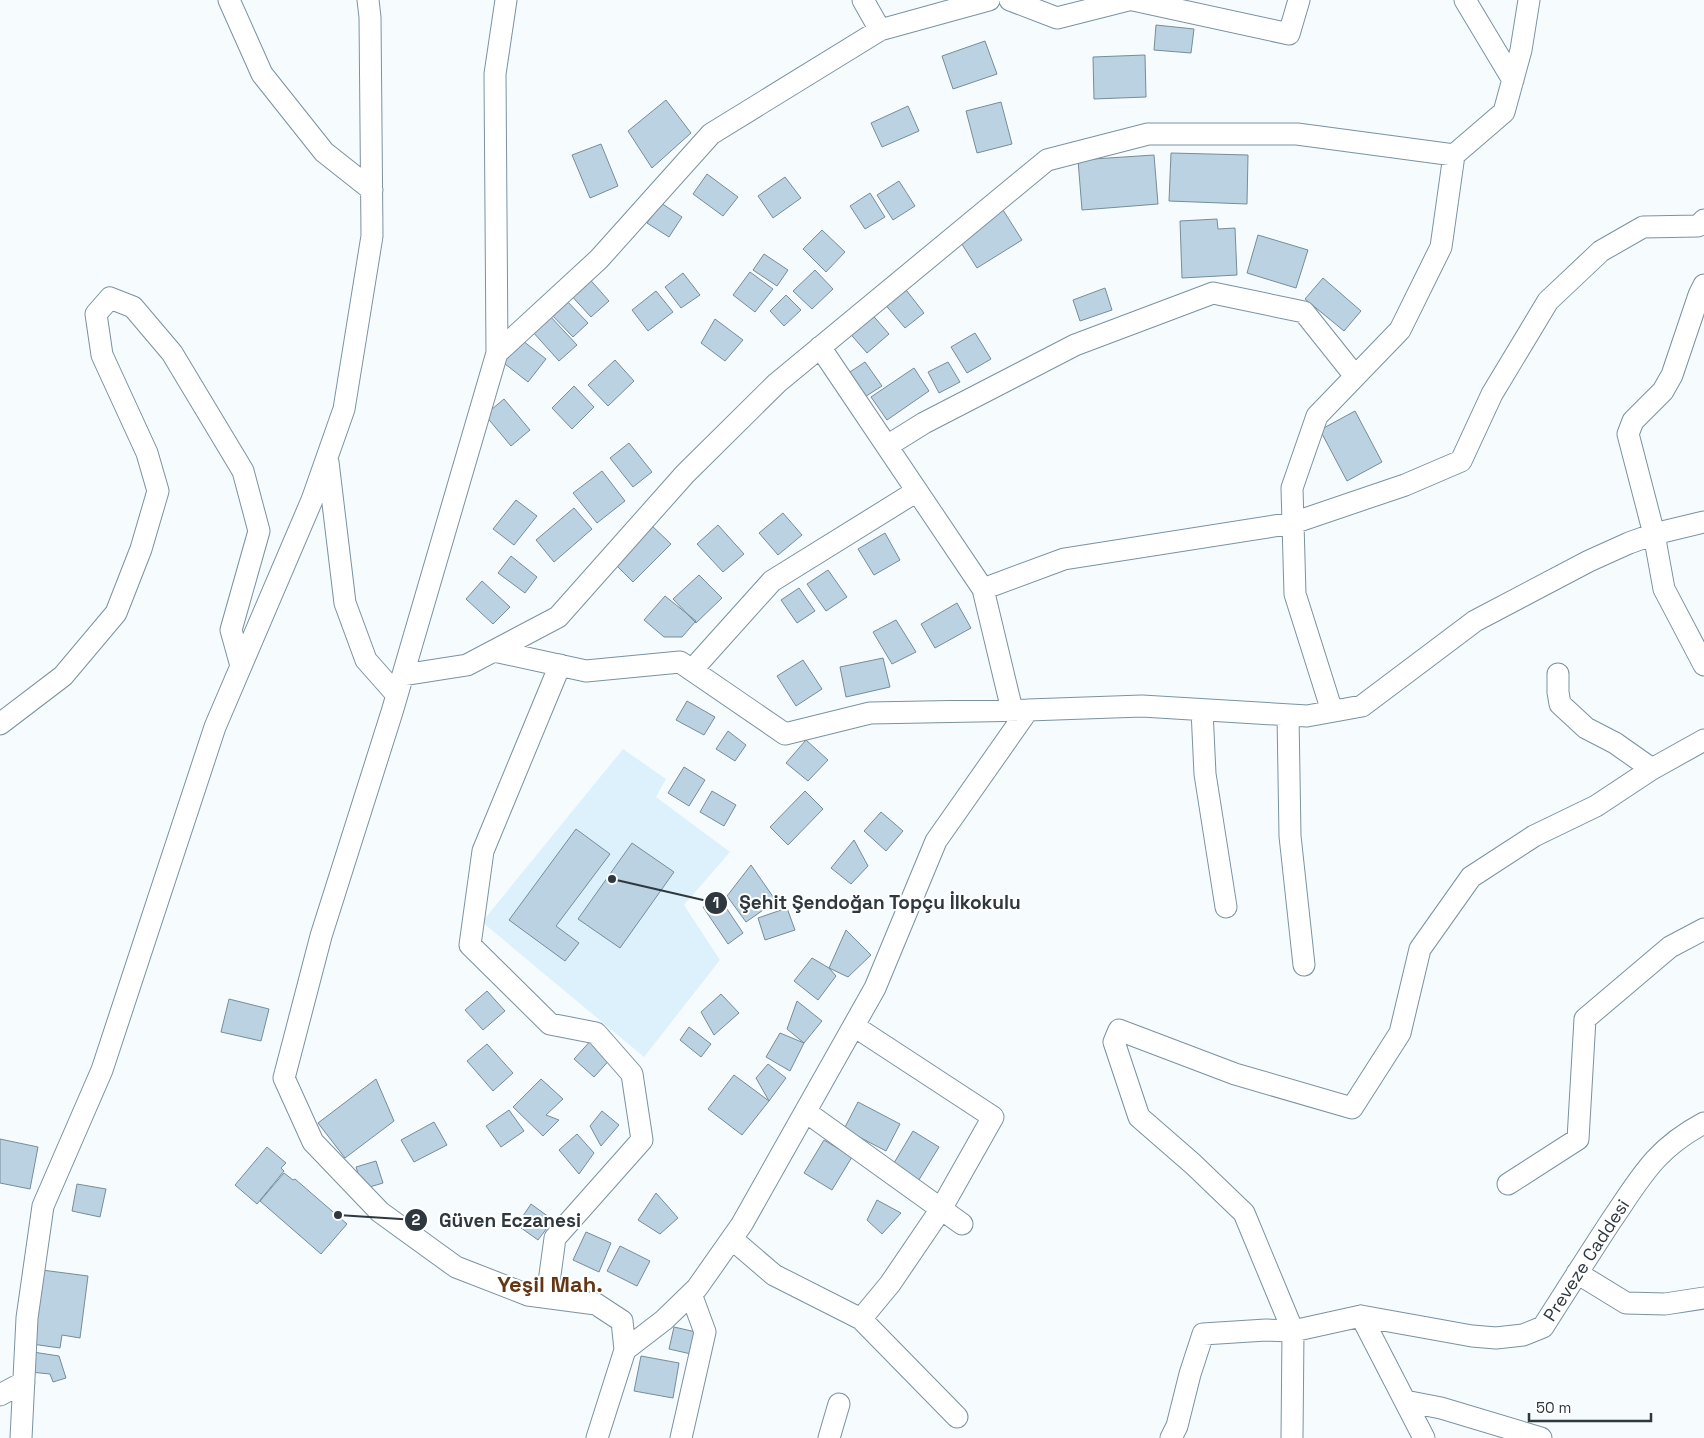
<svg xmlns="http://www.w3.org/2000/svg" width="1704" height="1438" viewBox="0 0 1704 1438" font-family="'Space Grotesk',sans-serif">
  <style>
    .built { fill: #ddf1fc }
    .building { fill: #bad2e1; stroke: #768d9a }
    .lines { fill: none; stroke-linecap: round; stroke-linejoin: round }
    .minor-casing { stroke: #7b92a0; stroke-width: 23 }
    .minor { stroke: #fff; stroke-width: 21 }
    .labels { text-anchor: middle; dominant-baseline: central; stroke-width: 4; stroke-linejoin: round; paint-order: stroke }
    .street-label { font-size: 18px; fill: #2e383e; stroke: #fff }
    .district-label { font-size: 22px; font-weight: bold; fill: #643714; stroke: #fff }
    .leader { fill: none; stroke: #2e383e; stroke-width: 2 }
    .callout-dot { fill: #2e383e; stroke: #fff; stroke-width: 2 }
    .mark-label { font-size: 15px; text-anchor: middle; font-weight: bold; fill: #fff }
    .callout-label { font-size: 19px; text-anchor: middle; font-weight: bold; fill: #2e383e; stroke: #fff; stroke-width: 4; stroke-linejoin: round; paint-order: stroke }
  </style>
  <rect width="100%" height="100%" fill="#f6fbfe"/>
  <path class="built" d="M623,749l43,30 -10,18 74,55 -46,53 36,55 -76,97 -162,-135z"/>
  <path class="building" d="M1156,25l38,4 -3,24 -37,-3z
    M985,41l12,33 -44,15 -11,-33z
    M1145,55l1,42 -52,2 -1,-42z
    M666,100l25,33 -39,35 -24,-37z
    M1001,102l11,42 -35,9 -11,-42z
    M908,106l11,25 -37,16 -11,-24z
    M601,144l17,42 -28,12 -18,-43z
    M1171,153l77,2 -1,49 -78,-3z
    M1154,155l4,49 -76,6 -4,-50z
    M707,174l31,23 -15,19 -30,-22z
    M785,177l16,21 -28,20 -15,-22z
    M899,181l16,25 -22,14 -16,-25z
    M870,193l15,24 -20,12 -15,-23z
    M661,203l21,14 -13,20 -22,-14z
    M1003,210l19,30 -45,28 -19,-30z
    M1217,219l1,10 17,-1 2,47 -55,3 -2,-57z
    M822,230l23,22 -19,20 -23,-23z
    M1258,235l50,15 -12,38 -49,-15z
    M764,254l24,16 -11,16 -24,-16z
    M815,270l18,19 -21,20 -19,-18z
    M750,272l23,17 -18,23 -22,-17z
    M683,273l17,22 -19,13 -16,-21z
    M586,275l23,26 -18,16 -23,-25z
    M1323,278l38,33 -17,20 -39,-32z
    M903,286l21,27 -19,15 -22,-26z
    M1105,288l7,22 -32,11 -7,-21z
    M656,291l17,21 -25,19 -16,-21z
    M786,295l15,15 -17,16 -14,-15z
    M563,297l25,26 -15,14 -24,-25z
    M869,311l20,23 -22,19 -20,-23z
    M550,316l27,29 -18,16 -27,-30z
    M715,319l28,21 -18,21 -24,-18z
    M975,333l16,26 -24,14 -16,-26z
    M518,337l28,22 -18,23 -28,-22z
    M615,360l19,21 -26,25 -20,-21z
    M865,362l17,24 -22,14 -16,-24z
    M948,362l12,20 -21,11 -11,-21z
    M914,368l15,23 -42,29 -16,-23z
    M574,386l20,21 -22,22 -20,-21z
    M504,399l26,31 -19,16 -26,-31z
    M1355,411l27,51 -35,19 -27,-51z
    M629,443l23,29 -19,15 -23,-29z
    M602,471l23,30 -28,22 -24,-30z
    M516,500l21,16 -23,29 -21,-16z
    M574,508l18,21 -38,33 -18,-22z
    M783,513l19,22 -24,20 -19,-22z
    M649,523l22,21 -38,38 -21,-21z
    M718,525l26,29 -21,18 -26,-28z
    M885,533l15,27 -26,15 -16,-26z
    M511,556l26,21 -12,16 -27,-20z
    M828,570l19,27 -21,14 -19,-27z
    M699,575l23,23 -26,25 -23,-24z
    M482,581l28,26 -17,17 -27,-25z
    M799,588l16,23 -18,12 -16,-23z
    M665,596l31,25 -14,16h-18l-20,-17z
    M957,603l14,25 -36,20 -14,-24z
    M896,620l20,32 -24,12 -19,-32z
    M883,658l7,29 -44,10 -6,-30z
    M803,660l19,29 -26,17 -19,-30z
    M687,701l28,16 -11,18 -28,-15z
    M728,731l18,14 -11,16 -19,-12z
    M806,740l22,20 -20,21 -22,-18z
    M684,767l21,13 -16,26 -21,-13z
    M712,791l24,14 -12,21 -24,-14z
    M805,791l18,18 -35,36 -18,-18z
    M881,812l22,19 -17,20 -22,-20z
    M576,829l34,25 -54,72 23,17 -14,18 -56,-41z
    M854,840l14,26 -17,18 -20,-16z
    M632,843l42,29 -54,76 -42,-29z
    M751,865l25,36 -30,21 -19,-26z
    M719,897l24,36 -15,11 -25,-37z
    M787,908l8,22 -30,10 -7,-22z
    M846,930l25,25 -23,22 -19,-9z
    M812,958l17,10 7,8 -18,24 -24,-19z
    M487,991l18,20 -22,19 -18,-20z
    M721,994l18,19 -25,22 -13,-23z
    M229,999l40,10 -8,32 -40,-9z
    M797,1001l25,20 -18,22 -17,-14z
    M689,1027l22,17 -10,13 -21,-17z
    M780,1033l24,10 -14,28 -24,-14z
    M594,1037l20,18 -20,22 -20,-18z
    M487,1044l26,29 -20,18 -26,-30z
    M768,1064l18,14 -17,23 -13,-23z
    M734,1075l35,26 -27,34 -34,-26z
    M376,1079l18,42 -49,37 -27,-35z
    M541,1079l22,20 -17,16 13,5 -16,16 -30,-29z
    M858,1102l42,22 -14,27 -42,-22z
    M509,1110l15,21 -23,16 -15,-21z
    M602,1111l17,14 -18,21 -11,-20z
    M434,1122l13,23 -33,17 -13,-22z
    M913,1131l26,16 -22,36 -26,-15z
    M577,1134l17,19 -15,21 -20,-24z
    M0,1139l38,8 -8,42 -30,-6z
    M824,1140l28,17 -20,33 -28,-17z
    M267,1147l19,16 -5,5 3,3 -27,33 -22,-19z
    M376,1161l7,22 -20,6 -7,-22z
    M284,1173l9,7 2,-1 52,45 -26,30 -61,-53z
    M77,1184l29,5 -6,28 -28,-6z
    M656,1193l22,25 -18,16 -22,-14z
    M877,1200l24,13 -19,21 -15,-14z
    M531,1204l22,16 -15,20 -21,-15z
    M586,1232l25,11 -12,29 -26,-12z
    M620,1246l30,15 -13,25 -30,-15z
    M42,1270l46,6 -8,62 -18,-3 -2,13 -28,-4z
    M674,1327l22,5 -5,22 -22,-5z
    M33,1352l26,4 7,22 -13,4 -3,-8 -20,-2z
    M641,1356l38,7 -6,35 -39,-7z"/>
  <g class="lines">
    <defs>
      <path id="minor" d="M229,0l33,74 62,78 48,38
        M506,0l-11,74 2,279 -105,359 -71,224 -37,142 29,64 67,70 76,55 72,28 68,9 26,17 3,29
        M863,0l17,30
        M1010,0l47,18 71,-18
        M1133,0l156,34 10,-34
        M1465,0l48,80
        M1704,285l-5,10 -27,80 -9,16 -30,30 -5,13 26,100 10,55 40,76
        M820,347l163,242 29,121
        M497,353l102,-94 112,-125 169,-104 109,-30
        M887,446l37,-23 151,-78 138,-52 91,19 51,64
        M328,462l17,141 21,57 31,35
        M983,589l81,-30 229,-36 112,-38 56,-24 31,-67 56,-93 53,-50 42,-24 55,-1 6,-6
        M494,651l92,20 94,-9 105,72 85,-21 158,-3
        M692,670l80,-89 145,-90
        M1558,674v18l2,12 26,24 29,15 37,26
        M403,675l64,-10 91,-48 127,-143 92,-91 270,-223 101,-26h149l157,21
        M1202,710l3,64 21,133
        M1332,711l-37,-117 -3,-106 25,-72 83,-86 41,-83 13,-92 50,-43 17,-62 8,-50
        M1288,715l2,121 14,129
        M0,724l63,-48 53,-63 25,-64 17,-58 -11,-38 -45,-98 -6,-41 14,-16 23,9 39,46 71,118 16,60 -28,99 10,36
        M854,1026l139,91 -52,92 -51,75 -29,35
        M806,1112l156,112
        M1508,1184l70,-45 7,-120 85,-72 34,-18
        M732,1239l42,36 87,44 96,98
        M1577,1273l49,30 39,1 39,-6
        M547,1297l8,-59 87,-98 -10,-66 -36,-41 -46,-9 -80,-79 13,-94 77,-186
        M1361,1316l63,122
        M0,1395l24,-13
        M1405,1401l36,7 100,30
        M21,1438l6,-120 16,-112 59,-136 113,-343 97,-227 32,-91 28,-173 -2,-219 -2,-17
        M597,1438l28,-88 39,-30 33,-32 45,-64 133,-236 61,-147 92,-131 114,-4 165,10 55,-10 113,-85 114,-60 40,-18 25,-9 50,-12
        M681,1438l24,-106 -14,-38
        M829,1438l10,-34
        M1171,1438l6,-12 13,-52 13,-40 63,-4 27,1 68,-15 111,20 24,2 27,-3 20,-8c23,-36 45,-71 68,-106 30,-44 44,-72 93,-98
        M1292,1438l1,-107 -49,-118 -51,-49 -54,-47 -25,-75 5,-12 116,44 117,34 48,-75 20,-84 51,-72 63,-41 62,-30 56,-37 52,-29"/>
    </defs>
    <use href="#minor" class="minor-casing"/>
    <use href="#minor" class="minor"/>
  </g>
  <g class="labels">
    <g class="street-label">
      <text transform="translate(1586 1260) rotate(-57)">Preveze Caddesi</text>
    </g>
    <g class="district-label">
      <text x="550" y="1284">Yeşil Mah.</text>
    </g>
  </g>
  <path class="leader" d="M612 879L716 903M338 1215L416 1220"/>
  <g class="callout-dot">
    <circle cx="612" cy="879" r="5"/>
    <circle cx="338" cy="1215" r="5"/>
    <circle cx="716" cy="903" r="12"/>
    <circle cx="416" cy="1220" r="12"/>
  </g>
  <g class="mark-label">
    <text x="716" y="908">1</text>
    <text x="416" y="1225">2</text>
  </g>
  <g class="callout-label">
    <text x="880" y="909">Şehit Şendoğan Topçu İlkokulu</text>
    <text x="510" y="1227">Güven Eczanesi</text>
  </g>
  <path d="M1529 1413v8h122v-8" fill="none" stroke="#2e383e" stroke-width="2.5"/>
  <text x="1536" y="1413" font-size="15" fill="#2e383e" stroke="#ffffff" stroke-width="4" paint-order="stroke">50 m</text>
</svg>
